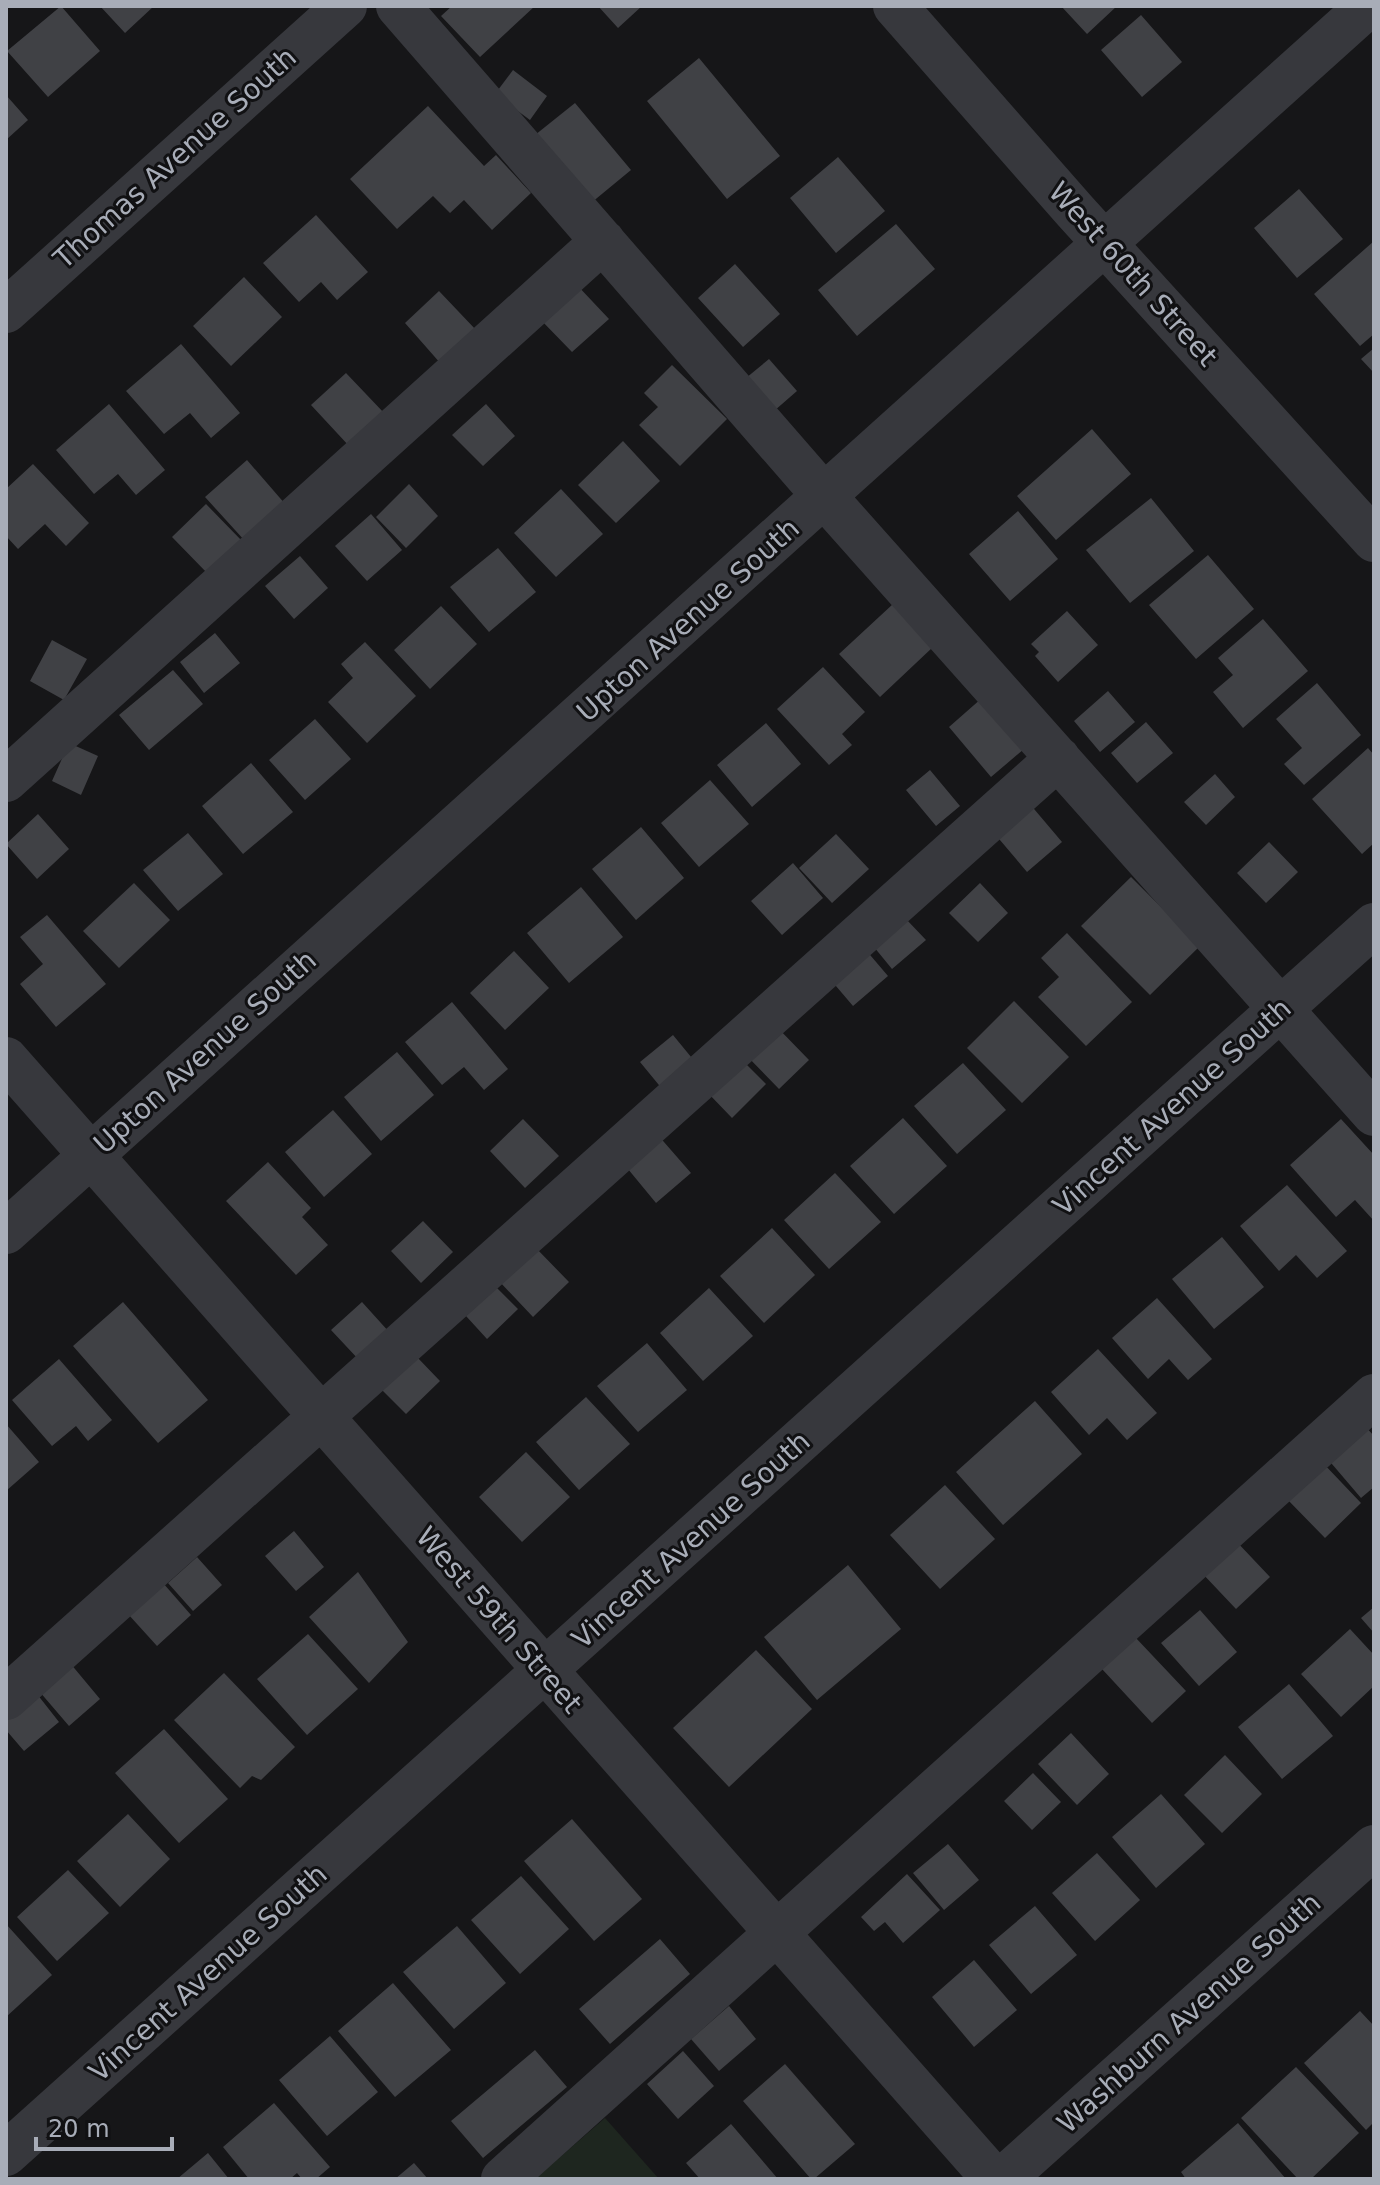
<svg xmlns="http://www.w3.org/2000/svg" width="1380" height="2185" viewBox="0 0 1380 2185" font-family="'DejaVu Sans',sans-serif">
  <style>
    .green { fill: #1e261f }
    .building { fill: #404145 }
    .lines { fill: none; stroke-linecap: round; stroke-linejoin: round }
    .minor { stroke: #37383d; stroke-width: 44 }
    .labels { text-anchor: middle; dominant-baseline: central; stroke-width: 6; stroke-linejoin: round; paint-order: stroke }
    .street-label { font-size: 28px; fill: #a8adb8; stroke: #111113 }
  </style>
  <rect width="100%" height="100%" fill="#161618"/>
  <path class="green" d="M605,2118l54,61h-124z"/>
  <path class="building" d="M61,6l39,45 -52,46 -41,-46z
    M100,6h54l-29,27z
    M452,6h83l-55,51 -39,-41z
    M598,6h44l-24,22z
    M1061,6h56l-30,28z
    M1141,15l41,47 -40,35 -41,-47z
    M699,58l81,98 -53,43 -80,-98z
    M513,70l34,26 -17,24 -35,-26z
    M6,95l22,25 -22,20z
    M575,103l56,67 -40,33 -56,-68z
    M428,106l56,60 12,-11 35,38 -39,37 -28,-30 -14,13 -17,-17 -36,33 -47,-50z
    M838,157l47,54 -49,42 -46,-55z
    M1299,189l44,50 -46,39 -43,-50z
    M316,215l52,57 -31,28 -16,-18 -22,20 -36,-39z
    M896,224l39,45 -78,67 -39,-46z
    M1374,241v93l-14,12 -46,-52z
    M735,264l45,50 -37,33 -45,-49z
    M244,277l38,40 -51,49 -38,-40z
    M576,284l33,35 -37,33 -33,-34z
    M439,291l38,40 -36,33 -36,-41z
    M181,344l59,69 -29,25 -21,-25 -26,21 -38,-43z
    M1374,348v25l-13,-14z
    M769,359l28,32 -23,20 -28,-33z
    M672,365l55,54 -47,47 -41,-41 19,-18 -14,-14z
    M346,373l39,41 -35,33 -39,-42z
    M109,404l56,66 -29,25 -18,-21 -24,20 -38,-44z
    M486,404l29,32 -32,30 -31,-31z
    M1092,429l39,45 -75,66 -39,-44z
    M623,441l37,40 -44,42 -38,-38z
    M247,460l39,45 -41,36 -40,-44z
    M33,464l56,59 -23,23 -21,-22 -27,25 -12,-13v-47z
    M409,484l29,32 -32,32 -30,-31z
    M561,489l42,45 -47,43 -42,-44z
    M1151,498l43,53 -64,52 -44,-53z
    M206,504l36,37 -34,33 -36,-37z
    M1018,511l40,48 -48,42 -41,-47z
    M371,514l31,36 -35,31 -32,-35z
    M498,548l38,44 -47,40 -39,-45z
    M1208,555l46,54 -58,50 -47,-54z
    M300,556l28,32 -34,31 -29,-33z
    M893,604l40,43 -53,50 -41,-43z
    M441,606l36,38 -47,45 -36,-39z
    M1067,611l31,34 -40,37 -23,-26 4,-4 -8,-8z
    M1263,619l45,52 -65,57 -30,-36 20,-17 -15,-17z
    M215,633l25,30 -36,30 -24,-31z
    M52,640l35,19 -23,41 -34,-19z
    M365,642l51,54 -49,47 -39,-41 25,-24 -12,-14z
    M823,667l42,45 -23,22 10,11 -23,20 -52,-56z
    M173,670l30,34 -54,46 -30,-35z
    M1317,683l44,52 -57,50 -20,-21 18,-16 -26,-29z
    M1108,691l27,31 -35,30 -26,-31z
    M982,698l42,51 -33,28 -42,-50z
    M315,719l36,40 -46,41 -36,-40z
    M1146,722l27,31 -36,30 -26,-30z
    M766,723l35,41 -49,43 -35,-42z
    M69,743l29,13 -17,39 -29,-14z
    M1368,748l6,7v88l-12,11 -50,-55z
    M251,763l42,49 -50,42 -41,-48z
    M930,770l30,36 -24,20 -30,-36z
    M1215,774l20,23 -29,28 -22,-23z
    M710,780l39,44 -50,43 -38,-44z
    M1029,803l33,39 -35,30 -33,-39z
    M38,814l31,35 -32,30 -31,-35z
    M641,827l43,51 -48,42 -44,-51z
    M188,833l35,41 -45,37 -35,-41z
    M836,834l33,35 -37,34 -33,-35z
    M1269,842l29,30 -32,31 -29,-30z
    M793,863l30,35 -41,37 -31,-34z
    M1131,877l69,69 -50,49 -69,-69z
    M134,883l36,37 -51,48 -36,-37z
    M980,883l28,30 -30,29 -29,-29z
    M581,887l42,50 -54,46 -42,-50z
    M47,915l59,69 -50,43 -36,-43 23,-20 -23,-27z
    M906,919l20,21 -34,29 -18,-22z
    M1067,933l65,69 -46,44 -48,-49 21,-20 -18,-19z
    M865,949l23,27 -35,30 -23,-27z
    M514,951l35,37 -44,42 -35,-37z
    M1014,1001l55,56 -47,46 -55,-55z
    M452,1002l56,67 -24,21 -20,-23 -22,18 -37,-43z
    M775,1025l34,35 -30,29 -34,-35z
    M673,1035l23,28 -33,27 -23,-28z
    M397,1052l37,43 -53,46 -37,-44z
    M741,1059l25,25 -34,34 -25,-26z
    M963,1063l43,47 -49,44 -43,-48z
    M333,1110l39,44 -48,43 -39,-45z
    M903,1118l44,48 -53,48 -44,-48z
    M523,1119l36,37 -34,32 -35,-37z
    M1341,1119l33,36v66l-19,-21 -19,17 -46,-52z
    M657,1134l34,39 -35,30 -33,-40z
    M268,1162l43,46 -9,9 26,28 -32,30 -70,-74z
    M835,1173l46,49 -52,47 -45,-49z
    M1287,1185l60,66 -30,27 -21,-23 -17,16 -39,-45z
    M423,1221l30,31 -32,31 -30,-32z
    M772,1228l43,47 -51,48 -44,-47z
    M1222,1237l42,50 -50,42 -42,-50z
    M535,1247l34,35 -36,35 -34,-36z
    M496,1287l22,22 -31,30 -21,-23z
    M709,1288l44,48 -50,45 -43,-48z
    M1157,1298l55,61 -24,21 -19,-21 -21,20 -36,-41z
    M123,1302l85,98 -50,43 -85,-97z
    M362,1302l28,31 -30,28 -29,-31z
    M647,1343l40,47 -49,42 -41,-46z
    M1098,1349l59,64 -30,27 -20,-22 -18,17 -38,-43z
    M416,1356l24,25 -34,33 -25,-25z
    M59,1359l53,61 -24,21 -12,-15 -24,20 -40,-46z
    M586,1397l44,47 -51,46 -43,-48z
    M1035,1401l47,53 -79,71 -47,-53z
    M6,1424l33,38 -33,29z
    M1364,1425l10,11v51l-13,11 -35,-41z
    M526,1452l44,45 -48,45 -43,-45z
    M1322,1462l39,41 -36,35 -40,-41z
    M945,1485l50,54 -55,50 -50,-54z
    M294,1531l30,36 -28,24 -31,-35z
    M1235,1540l35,37 -34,32 -35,-37z
    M197,1557l25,28 -29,26 -25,-28z
    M848,1565l53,64 -84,71 -53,-63z
    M358,1572l50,70 -39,41 -60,-66z
    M163,1583l28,32 -34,31 -29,-32z
    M1374,1607v26l-13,-15z
    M1200,1610l37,42 -38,34 -38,-43z
    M1350,1629l24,26v31l-33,31 -40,-43z
    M308,1634l50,55 -51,46 -50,-56z
    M1135,1637l51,54 -34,32 -50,-54z
    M756,1650l56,59 -83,78 -56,-59z
    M70,1663l30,36 -31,27 -30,-35z
    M224,1673l71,74 -34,33 -9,-4 -12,12 -66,-68z
    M1289,1684l44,52 -51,43 -44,-52z
    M37,1694l22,28 -35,29 -18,-21v-10z
    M164,1729l64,70 -49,44 -64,-70z
    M1071,1733l38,41 -32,31 -39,-41z
    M1225,1755l37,39 -40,39 -38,-38z
    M1033,1773l28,29 -29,28 -28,-29z
    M1161,1794l44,50 -49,44 -44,-51z
    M128,1814l42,45 -50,48 -43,-46z
    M572,1819l70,80 -48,42 -70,-80z
    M948,1844l31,36 -35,30 -31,-37z
    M1097,1853l43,47 -45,41 -43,-48z
    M68,1870l41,43 -52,48 -40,-44z
    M907,1874l33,36 -37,33 -18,-21 -11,9 -13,-14z
    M521,1876l48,53 -49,45 -49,-54z
    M1035,1906l42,49 -46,39 -42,-49z
    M6,1924l46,51 -46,42z
    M457,1926l49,57 -52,46 -51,-57z
    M660,1939l30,35 -80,70 -31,-35z
    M974,1960l43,50 -43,37 -42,-50z
    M393,1983l58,67 -56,47 -57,-66z
    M729,2006l27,33 -37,32 -28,-32z
    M1360,2011l14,15v96l-8,8 -62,-67z
    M330,2036l48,56 -51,44 -48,-56z
    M535,2050l32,37 -84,71 -32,-37z
    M683,2051l31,35 -36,33 -31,-35z
    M785,2064l70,80 -41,35h-3l-68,-78z
    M1296,2067l63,66 -48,46h-13l-57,-61z
    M274,2103l56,64 -14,12h-14l-5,-6 -7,6h-41l-26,-32z
    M1238,2123l48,56h-100l-5,-7z
    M731,2124l47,55h-78l-14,-16z
    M208,2153l21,26h-52z
    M414,2163l14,16h-33z"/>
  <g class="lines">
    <path class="minor" d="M398,6l427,491 549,617
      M895,6l180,205 299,329
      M6,311l339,-305
      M6,780l597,-539
      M6,1059l988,1120
      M6,1232l1362,-1226
      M6,1698l1052,-940
      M6,2154l1368,-1229
      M503,2179l871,-783
      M1003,2179l371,-332"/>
  </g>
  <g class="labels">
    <g class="street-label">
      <text transform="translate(175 158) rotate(-42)">Thomas Avenue South</text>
      <text transform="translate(1133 274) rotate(48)">West 60th Street</text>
      <text transform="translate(688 620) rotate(-42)">Upton Avenue South</text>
      <text transform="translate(205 1052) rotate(-42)">Upton Avenue South</text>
      <text transform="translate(1172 1107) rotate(-42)">Vincent Avenue South</text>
      <text transform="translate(691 1540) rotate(-42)">Vincent Avenue South</text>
      <text transform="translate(499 1620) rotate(49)">West 59th Street</text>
      <text transform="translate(208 1973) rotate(-42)">Vincent Avenue South</text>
      <text transform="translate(1189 2013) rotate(-42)">Washburn Avenue South</text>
    </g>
  </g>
  <rect width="1380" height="2185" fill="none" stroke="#a8adb8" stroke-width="16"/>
  <path d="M36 2137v12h136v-12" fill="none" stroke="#a8adb8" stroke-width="4"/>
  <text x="48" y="2137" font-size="24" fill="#a8adb8" stroke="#111113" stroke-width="6" paint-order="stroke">20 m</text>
</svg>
